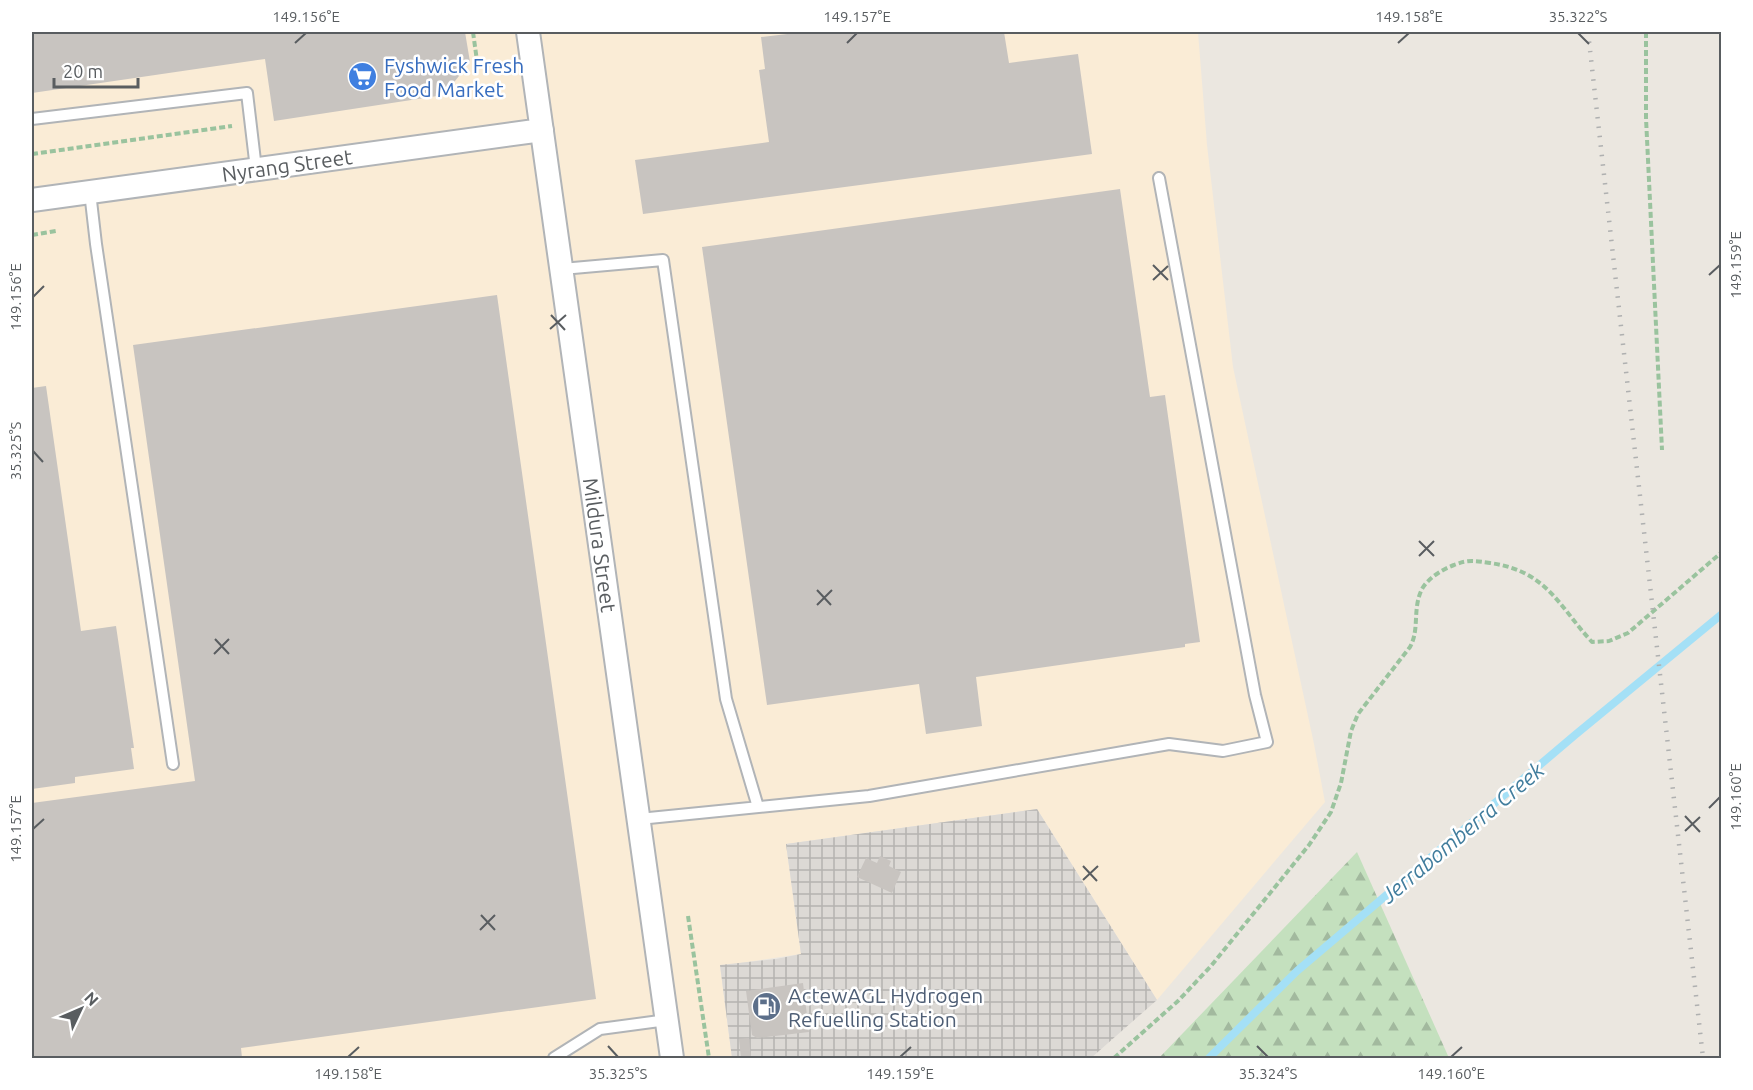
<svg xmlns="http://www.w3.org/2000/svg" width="1753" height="1090" viewBox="0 0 1753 1090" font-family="Ubuntu,sans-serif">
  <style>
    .commercial { fill: #faecd6 }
    .industrial { fill: url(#industrial-grid) }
    .forest { fill: url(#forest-firs) }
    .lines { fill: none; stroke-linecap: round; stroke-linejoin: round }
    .stream { stroke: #a4e0f6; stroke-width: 8 }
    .building { fill: #c8c4c0 }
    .lane-casing { stroke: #b1b4b7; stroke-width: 14 }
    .street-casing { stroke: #b1b4b7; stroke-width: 26 }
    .path { stroke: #9ac39e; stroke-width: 4; stroke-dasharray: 6 3; stroke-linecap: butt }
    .lane { stroke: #fff; stroke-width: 10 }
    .street { stroke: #fff; stroke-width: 22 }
    .rail { stroke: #afb0b0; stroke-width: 4.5; stroke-dasharray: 1.5 8; stroke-linecap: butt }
    .ticks { fill: none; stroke: #595d60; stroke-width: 2 }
    .labels { text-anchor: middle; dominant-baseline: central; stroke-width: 5; stroke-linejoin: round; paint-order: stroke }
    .shop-label { font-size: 21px; fill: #366cbe; stroke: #fff; text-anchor: start }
    .street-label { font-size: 21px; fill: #595d60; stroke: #fff }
    .service-label { font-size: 21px; fill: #4e5e75; stroke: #fff; text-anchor: start }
    .water-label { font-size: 22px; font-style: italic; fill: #417d9d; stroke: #fff }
    .neatline { fill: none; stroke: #595d60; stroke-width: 2 }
    .ticks-label { font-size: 15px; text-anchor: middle; fill: #595d60 }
  </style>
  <defs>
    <pattern id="industrial-grid" width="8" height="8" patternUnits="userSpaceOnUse" patternTransform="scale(1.5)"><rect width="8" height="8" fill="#dcd9d5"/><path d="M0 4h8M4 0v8" fill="none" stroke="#b5b3b0"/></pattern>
    <pattern id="forest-firs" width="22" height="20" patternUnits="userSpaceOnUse" patternTransform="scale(1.5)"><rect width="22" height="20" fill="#c4e0be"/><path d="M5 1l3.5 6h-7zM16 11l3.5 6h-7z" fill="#a2b99e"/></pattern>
  </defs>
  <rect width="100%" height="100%" fill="#ebe7e0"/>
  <path class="commercial" d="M32,32h1166l9,113 26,222 81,377 11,58 -168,198 -120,-191 -251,35 15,110 -81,12 12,92h-700z"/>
  <path class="industrial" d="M1037,809l120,191 -66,58h-359l-12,-93 56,-6 25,-5 -15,-110z"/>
  <path class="forest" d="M1357,852l92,206h-290z"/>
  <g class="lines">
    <path class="stream" d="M1209,1058l88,-87 278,-236 147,-121"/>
  </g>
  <path class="building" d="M32,32h433l5,30 -26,33 -170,26 -9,-62 -233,34z
    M804,32h200l5,31 69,-9 14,100 -449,60 -8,-54 134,-18 -10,-72 6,-1 -4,-32z
    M1120,189l30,208 15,-2 35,247 -15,2v3l-209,30 6,49 -56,8 -7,-50 -152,21 -65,-458z
    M497,295l99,704 -355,49 1,10h-210v-255l163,-22 -62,-436z
    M46,386l35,245 35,-5 18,122h-3l3,21 -59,8v6l-43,6v-401z
    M880,856l11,5 -2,5 12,6 -9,21 -35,-16 9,-19 11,5z
    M803,983l6,49 -52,6 -5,-3 -6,-44z
    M749,1038l2,20h-10l-2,-19z"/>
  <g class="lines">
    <defs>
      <path id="lane" d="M32,119l215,-26 9,76
        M90,192l6,52 77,520
        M562,269l101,-9 63,439 32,108
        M639,819l230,-23 300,-52 54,7 44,-9 -12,-47 -96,-517
        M554,1058l46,-29 67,-9"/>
      <path id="street" d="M528,32l144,1026
        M32,200l510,-70"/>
    </defs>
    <use href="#lane" class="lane-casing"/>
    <use href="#street" class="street-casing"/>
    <path class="path" d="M473,32l4,29
      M1646,32v86l16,332
      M32,154l200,-28
      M32,235l24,-4
      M688,916l21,142
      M1114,1058l64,-57 33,-35 98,-121 22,-33 10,-29 10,-52 7,-17 52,-67c10,-18 2,-38 12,-58 6,-11 21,-20 32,-24 15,-6 21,-4 36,-2 57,8 68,42 102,79l17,-1 19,-8 94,-81"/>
    <use href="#lane" class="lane"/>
    <use href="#street" class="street"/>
    <path class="rail" d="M1588,32l115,1026"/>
  </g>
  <path class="ticks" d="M1578,33l11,11M295,43l11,-10M847,43l10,-10M1398,43l11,-10M1153,265l15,15M1709,275l11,-10M1153,280l15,-14M33,297l11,-11M551,315l14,15M550,329l16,-14M33,451l10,11M1419,541l15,15M1419,556l15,-15M817,590l14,15M817,605l15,-15M215,639l14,15M214,654l15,-15M1709,808l11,-11M1685,816l15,16M33,829l11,-10M1685,831l15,-14M1083,866l14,15M1083,880l15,-14M481,915l14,15M480,930l15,-15M608,1046l10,11M1257,1046l11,11M348,1057l11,-10M900,1057l11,-10M1451,1057l11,-10"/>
  <defs>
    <symbol id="supermarket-disc" viewBox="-11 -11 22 22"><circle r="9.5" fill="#3f7fe0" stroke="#fff"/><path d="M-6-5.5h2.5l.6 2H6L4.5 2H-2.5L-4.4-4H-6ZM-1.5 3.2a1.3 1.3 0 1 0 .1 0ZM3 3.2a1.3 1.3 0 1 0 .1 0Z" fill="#fff"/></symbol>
    <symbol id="fuel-disc" viewBox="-11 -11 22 22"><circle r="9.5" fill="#5c6f8a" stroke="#fff"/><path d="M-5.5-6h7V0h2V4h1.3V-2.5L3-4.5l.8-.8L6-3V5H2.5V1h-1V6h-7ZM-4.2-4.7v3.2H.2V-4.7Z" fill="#fff"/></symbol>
  </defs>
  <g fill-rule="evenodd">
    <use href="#supermarket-disc" x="346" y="60" width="33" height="33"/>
    <use href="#fuel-disc" x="750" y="990" width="33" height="33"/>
  </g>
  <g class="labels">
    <g class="shop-label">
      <text x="384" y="65">Fyshwick Fresh<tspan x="384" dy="24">Food Market</tspan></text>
    </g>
    <g class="street-label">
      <text transform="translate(287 165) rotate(-8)">Nyrang Street</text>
      <text transform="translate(600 545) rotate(82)">Mildura Street</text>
    </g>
    <g class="service-label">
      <text x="788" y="995">ActewAGL Hydrogen<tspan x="788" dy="24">Refuelling Station</tspan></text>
    </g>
    <g class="water-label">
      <text transform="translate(1462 832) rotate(-40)">Jerrabomberra Creek</text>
    </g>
  </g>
  <rect width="1753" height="1090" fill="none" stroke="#ffffff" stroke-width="66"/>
  <g transform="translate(81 1009) rotate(46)" stroke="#ffffff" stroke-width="4.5" paint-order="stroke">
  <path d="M0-4.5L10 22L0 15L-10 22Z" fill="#595d60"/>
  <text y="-9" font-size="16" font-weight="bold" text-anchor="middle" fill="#595d60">N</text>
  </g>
  <path d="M54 78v9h84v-9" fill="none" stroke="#595d60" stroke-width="3"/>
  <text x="63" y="78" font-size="18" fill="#595d60" stroke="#ffffff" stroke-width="4.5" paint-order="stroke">20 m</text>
  <rect x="33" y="33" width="1687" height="1024" class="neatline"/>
  <g class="ticks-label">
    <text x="306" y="22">149.156°E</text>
    <text x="857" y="22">149.157°E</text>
    <text x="1409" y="22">149.158°E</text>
    <text x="1578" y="22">35.322°S</text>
    <text transform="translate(1736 265) rotate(-90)" y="5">149.159°E</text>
    <text transform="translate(16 297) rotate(-90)" y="5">149.156°E</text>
    <text transform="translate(16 451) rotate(-90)" y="5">35.325°S</text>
    <text transform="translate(1736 797) rotate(-90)" y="5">149.160°E</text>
    <text transform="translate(16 829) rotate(-90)" y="5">149.157°E</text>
    <text x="348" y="1079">149.158°E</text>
    <text x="618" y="1079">35.325°S</text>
    <text x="900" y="1079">149.159°E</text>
    <text x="1268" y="1079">35.324°S</text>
    <text x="1451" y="1079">149.160°E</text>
  </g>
</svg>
